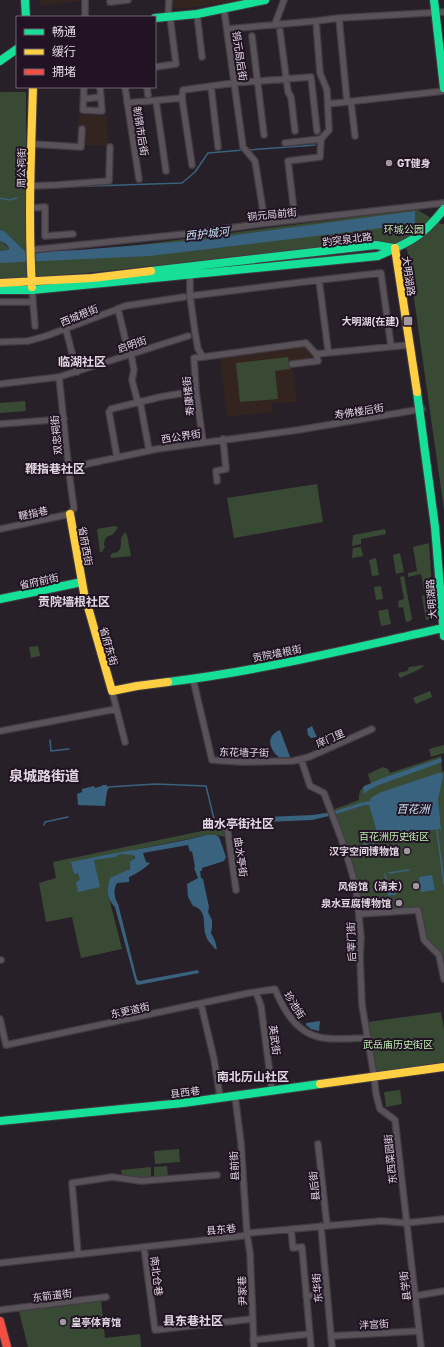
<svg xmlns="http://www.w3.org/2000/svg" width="444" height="1347" viewBox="0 0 444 1347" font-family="'Golos Text','Noto Sans SC',sans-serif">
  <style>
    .education { fill: #34241f }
    .green { fill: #384a34 }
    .water { fill: #39627e }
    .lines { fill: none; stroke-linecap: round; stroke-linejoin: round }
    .stream { stroke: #39627e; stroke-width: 1.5 }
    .street-casing { stroke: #423b43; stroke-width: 8 }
    .fast-casing { stroke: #423b43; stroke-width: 10 }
    .slow-casing { stroke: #423b43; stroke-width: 10 }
    .jam-casing { stroke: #423b43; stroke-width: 10 }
    .street { stroke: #595359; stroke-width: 5.5 }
    .fast { stroke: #16e098; stroke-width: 8 }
    .slow { stroke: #ffcf43; stroke-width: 8 }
    .jam { stroke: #f24e42; stroke-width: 8 }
    .poi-dot { fill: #a097a1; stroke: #211323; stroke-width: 1.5 }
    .labels { text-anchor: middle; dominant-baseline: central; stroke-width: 4; stroke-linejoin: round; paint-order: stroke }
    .street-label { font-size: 10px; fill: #e1d7e2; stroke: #211323 }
    .poi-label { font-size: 10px; font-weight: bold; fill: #e1d7e2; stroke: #211323; text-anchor: end }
    .park-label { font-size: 10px; fill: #b9ecad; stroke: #211323 }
    .water-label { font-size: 11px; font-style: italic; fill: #c7e3f6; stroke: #211323 }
    .quarter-label { font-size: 12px; font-weight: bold; fill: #e1d7e2; stroke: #211323 }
    .district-label { font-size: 14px; font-weight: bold; fill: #e1d7e2; stroke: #211323 }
  </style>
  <rect width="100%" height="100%" fill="#282029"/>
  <path class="education" d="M39,0h46l-43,6z
    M172,0h72l-67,9 -5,-5z
    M79,115l28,1 1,30 -32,-1z
    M305,346l7,8 4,9 -23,5 4,34 -25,1 1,9 -46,5 -7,-61z"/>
  <path class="green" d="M0,92h26v160l-22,-21 -4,-1z
    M416,209l25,15h3v286l-37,-261 -23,-7 -384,40v-25l107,-8z
    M0,241l7,5 2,4 -9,1z
    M288,357l2,12 -15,2 3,28 -38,3 -4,-39z
    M25,401l1,10 -26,2v-10z
    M317,484l6,38 -89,16 -7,-40z
    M114,526l4,1 -3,5 -3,3 -4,1 -3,3 -1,6 1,2 -3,5h-2l-3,-23z
    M385,529l1,5 -25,5v5l-9,2 1,-11z
    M125,532l2,3 4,21 -19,2 -2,-2 2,-3c10,0 9,-8 9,-15z
    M429,543l5,76 -8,1 -4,-24 3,-1 -4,-21 -13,3v-4l9,-2 -4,-24z
    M361,547l2,9 -11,2 1,-10z
    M400,553l4,19 -8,2 -3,-19z
    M376,558l3,17 -7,1 -3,-16z
    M404,576l8,43 -2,2 -4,1 -3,-15 -4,1 -1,-7 6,-2 -4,-22z
    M381,586l2,13 -7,1 -2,-13z
    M388,609l3,15 -10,2 -3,-15z
    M38,646l2,10 -9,2 -2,-11z
    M424,665l-4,4 -20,9 -2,-5 9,-2 2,-4z
    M430,691l2,6 -16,7 -3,-6z
    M444,745v8l-13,4 -2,-8z
    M441,756l1,16 2,-1v205l-5,-21 -15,-15 -6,-30 -57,2 -29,-102 27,-10v-6h2l-2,-2 6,-7 6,-1 -3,-10 15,-7 5,2 2,4z
    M225,829l1,8 -10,-2h-9l-73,15c2,20 -12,25 -26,36v8l14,55 -41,9 -9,-41 -26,5 -7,-39 17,-5 -3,-16 154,-32z
    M441,1012l3,17v35l-68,11 -8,-53z
    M400,1090l2,14 -16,3 -2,-15z
    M179,1149l1,13 -25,2 -1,-13z
    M167,1166l1,11 -14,1v-11z
    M151,1167v12h-10l-19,-3 -1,-6z
    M101,1300l4,38 35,-4 1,13h-113l-9,-36z"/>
  <path class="water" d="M415,211v13l-265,32 -150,7v-12l8,-1 1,-2 -3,-4 -6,-3v-11l4,1 22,21 53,-2 120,-10z
    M312,726l5,11 -6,1 -3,-3 -1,-6z
    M280,730l10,27 -10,1c-11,-8 -15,-22 0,-28z
    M441,758l1,4 -63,23 -10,5 -5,4 -1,-7 17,-8z
    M438,773h4l1,3 -5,23 3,32 -2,-2 -59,9 -2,-3 -9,-30h-4l-36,11 -17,4 -67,3 -1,-5 69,-3 19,-3 28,-9 10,-2 1,-3 8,-5z
    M102,785h4l3,3 -2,3 -2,15 -27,-1 -1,-11 5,-2v-3l12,-3 1,2 7,-2z
    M207,835h9l3,2 7,20 -2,4 -22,7v3h-2l1,7 2,1 6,28 -1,5 4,8v7l-1,6 4,8 2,8h-2c-3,-5 -8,-8 -9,-13 -4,-12 2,-26 -13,-30l-5,-9 -1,-13 11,-6 -4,-10 1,-1 -3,-16 -2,1 -2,-7 -45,8 3,9 4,1c-4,5 -16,12 -21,14v5l-12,1c-4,7 -3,15 1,21l19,75 2,2 59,-11 1,3 -61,12 -2,-1 -21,-77c-9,-9 -8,-18 -5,-29l20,-9v-7l5,-4 -1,-3 -14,-1 -5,3 -21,3 6,27 -22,5 -2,-10 4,-2 -2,-7 -4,1 -3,-12c46,-10 91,-16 136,-27z
    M432,875l3,15 -14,2 -2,-15z
    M386,886h9l1,9h-8z
    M320,1021l-1,10 -8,-2 -5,-4v-2z"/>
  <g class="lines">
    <path class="stream" d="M248,150l67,-5
      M62,187l120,-4 13,-11 13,-19 36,-3
      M0,198l9,2 8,-2
      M50,740l1,11 18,-2
      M108,787l47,-3 51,2 9,37
      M215,823l30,-3
      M44,825l1,-3 23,-5
      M437,830l7,54
      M362,846l4,-1 -1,-3 6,-2 3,1
      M375,857l-2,-14 6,-7
      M389,873l20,-3
      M385,874l2,12
      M383,909l-1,-10 7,-1v-4"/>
    <defs>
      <path id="street" d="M85,0v17
        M110,2l18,-2
        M224,9l19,138 12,14 10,62
        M197,14l5,43
        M168,17l1,-17
        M339,18l8,84
        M275,24l9,-24
        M227,29l89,-8
        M280,31l8,61 3,5 4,34
        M252,36l12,99
        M155,67l21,-3 -6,-47
        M211,86l7,61
        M84,87l-1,23 19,1 -2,-24
        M125,87l14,92
        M147,87l1,8
        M182,98l10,67
        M84,99l17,-2
        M156,101l10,70
        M351,102l4,34
        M127,103l55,-5 1,-8 51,-7 77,-6 6,54
        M328,104l116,-13
        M285,143l36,-4
        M32,144l49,3 1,-18
        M31,186l25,-1 53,-4 1,-34
        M30,208l15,-1v29l28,-2
        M295,220l-7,-59 32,-4 1,-18 8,-9 -2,-40 -7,-17 -4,-52 23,-3 105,-6
        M30,250l155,-16 74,-10 185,-21
        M190,274v22l5,36 3,17 5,8 103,-14 10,11 93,-9
        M190,296l129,-16
        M0,302h33l-1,-12
        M33,302l2,24
        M117,309l8,-3 59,-9
        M66,330l11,42
        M0,342l28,-1 18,-5 72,-27 11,46
        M328,350l-9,-70 62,-7 10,73
        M131,354l3,16 -2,10 6,23
        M292,364l26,-3 -2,-7
        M0,384l59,-7 129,-41
        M140,401l9,49
        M0,424l64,-5
        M203,442l-7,-51 -2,-33 9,-1
        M117,457l-8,-45 2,-3 49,-12 36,-6
        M68,468l89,-19 141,-19 124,-21
        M217,481l-1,-10 10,-2 -3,-30
        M0,529l70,-15 4,-6c-7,-44 -10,-87 -15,-131
        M193,679l19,81 30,2 51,-1 16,-4 63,-28
        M112,691l13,51
        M0,731l116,-22
        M301,759l9,27 14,7 20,53 12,41 5,50 -1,21 2,47 12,71 2,18 4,15 15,11 26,227
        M227,826l9,64
        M359,914l59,-4 6,30 15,15 5,24
        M0,960h1
        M256,992l5,14 11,84
        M201,1004l13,55 6,38
        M0,1019l6,26 243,-52 26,-4c9,22 22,45 48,49 14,2 30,0 45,0
        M235,1096l6,47 6,92 3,18 4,94
        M318,1144l9,82
        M321,1226l11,121
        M291,1229l2,19 9,-1 9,100
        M144,1247l11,83 97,-11
        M78,1254l-6,-71 40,-6 29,4 76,-6
        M0,1263l242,-27 7,-3 132,-12 25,2 38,-4
        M306,1296l21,-1
        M415,1296l29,-5
        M0,1310l106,-13
        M331,1336l88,-5
        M253,1340l56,-6"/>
      <path id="fast" d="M25,0l1,17
        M434,0l10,88
        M155,18l42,-4 68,-14
        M0,61l17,-12
        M151,271l225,-26 18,3
        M0,290h32l346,-34c32,-14 44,-19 66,-47
        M417,392l18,135 9,109
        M0,599l82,-17
        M168,682c93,-11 184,-34 276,-54
        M0,1121l183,-18 137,-19"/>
      <path id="slow" d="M395,248l22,144
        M0,283l92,-5 59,-7
        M32,287c-4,-67 -1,-133 1,-200
        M70,514l14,79 28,98 25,-5 31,-4
        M320,1084l124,-17"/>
      <path id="jam" d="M0,1321l7,26"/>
    </defs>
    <use href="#street" class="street-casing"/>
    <use href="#fast" class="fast-casing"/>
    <use href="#slow" class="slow-casing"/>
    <use href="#jam" class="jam-casing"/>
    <use href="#street" class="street"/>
    <use href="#fast" class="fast"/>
    <use href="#slow" class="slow"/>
    <use href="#jam" class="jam"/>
  </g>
  <g class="poi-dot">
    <circle cx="389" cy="163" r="4"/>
    <rect x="403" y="316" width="10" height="10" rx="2"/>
    <circle cx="407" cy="851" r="4"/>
    <circle cx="416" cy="886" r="4"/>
    <circle cx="399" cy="903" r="4"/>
    <circle cx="63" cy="1322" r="4"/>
  </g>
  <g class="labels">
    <g class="street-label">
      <text transform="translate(240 56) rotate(82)">铜元局后街</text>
      <text transform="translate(141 131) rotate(81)">制锦市后街</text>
      <text transform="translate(21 168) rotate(-89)">周公祠街</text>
      <text transform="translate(272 214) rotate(-6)">铜元局前街</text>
      <text transform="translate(347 239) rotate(-7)">趵突泉北路</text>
      <text transform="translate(409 276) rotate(82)">大明湖路</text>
      <text transform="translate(79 315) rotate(-22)">西城根街</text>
      <text transform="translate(132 344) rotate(-19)">启明街</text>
      <text transform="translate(188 396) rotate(-96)">寿康楼街</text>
      <text transform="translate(359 411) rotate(-9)">寿佛楼后街</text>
      <text transform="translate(56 435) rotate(-95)">双忠祠街</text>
      <text transform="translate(181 436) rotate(-9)">西公界街</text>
      <text transform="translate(33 513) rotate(-12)">鞭指巷</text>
      <text transform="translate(86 546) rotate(80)">省府西街</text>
      <text transform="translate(39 581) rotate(-12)">省府前街</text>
      <text transform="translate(431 599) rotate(-94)">大明湖路</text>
      <text transform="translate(109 646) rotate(74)">省府东街</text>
      <text transform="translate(277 653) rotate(-11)">贡院墙根街</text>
      <text transform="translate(330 738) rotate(-23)">庠门里</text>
      <text transform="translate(244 752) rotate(1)">东花墙子街</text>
      <text transform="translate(241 857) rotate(82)">曲水亭街</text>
      <text transform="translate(351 942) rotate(-92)">后宰门街</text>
      <text transform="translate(295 1005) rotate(57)">珍池街</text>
      <text transform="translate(130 1010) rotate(-12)">东更道街</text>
      <text transform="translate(275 1040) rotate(83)">英武街</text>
      <text transform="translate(185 1092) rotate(-7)">县西巷</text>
      <text transform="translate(390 1159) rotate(-96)">东西菜园街</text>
      <text transform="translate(234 1166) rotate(-93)">县前街</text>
      <text transform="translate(314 1186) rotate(-96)">县后街</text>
      <text transform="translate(221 1229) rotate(-6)">县东巷</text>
      <text transform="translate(157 1276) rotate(83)">南北仓巷</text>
      <text transform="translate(405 1286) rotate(-97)">县学街</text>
      <text transform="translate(317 1288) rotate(-95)">东华街</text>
      <text transform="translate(242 1291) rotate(-92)">尹家巷</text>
      <text transform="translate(52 1295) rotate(-7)">东箭道街</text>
      <text transform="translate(374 1324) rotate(-3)">泮宫街</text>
    </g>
    <g class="poi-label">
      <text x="397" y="163" text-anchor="start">GT健身</text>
      <text x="399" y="321">大明湖(在建)</text>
      <text x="399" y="851">汉字空间博物馆</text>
      <text x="408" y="886">风俗馆（清末）</text>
      <text x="391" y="903">泉水豆腐博物馆</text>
      <text x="71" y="1322" text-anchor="start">皇亭体育馆</text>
    </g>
    <g class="park-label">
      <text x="404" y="229">环城公园</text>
      <text x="394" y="836">百花洲历史街区</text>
      <text x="398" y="1044">武岳庙历史街区</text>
    </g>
    <g class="water-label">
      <text transform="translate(207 233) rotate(-6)">西护城河</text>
      <text x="413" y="808">百花洲</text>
    </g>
    <g class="quarter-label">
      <text x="82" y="361">临湖社区</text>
      <text x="55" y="468">鞭指巷社区</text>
      <text x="74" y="601">贡院墙根社区</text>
      <text x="238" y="823">曲水亭街社区</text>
      <text x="253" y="1076">南北历山社区</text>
      <text x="193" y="1320">县东巷社区</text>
    </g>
    <g class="district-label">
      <text x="44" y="775">泉城路街道</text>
    </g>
  </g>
  <rect x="16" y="16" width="140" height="72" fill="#211323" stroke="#6e616f"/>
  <rect x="24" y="29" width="20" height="6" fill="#16e098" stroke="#6e616f"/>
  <text x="52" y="36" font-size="12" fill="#e1d7e2">畅通</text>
  <rect x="24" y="49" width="20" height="6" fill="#ffcf43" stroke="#6e616f"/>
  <text x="52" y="56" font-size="12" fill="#e1d7e2">缓行</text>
  <rect x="24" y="69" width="20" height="6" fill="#f24e42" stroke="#6e616f"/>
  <text x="52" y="76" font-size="12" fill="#e1d7e2">拥堵</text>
</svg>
